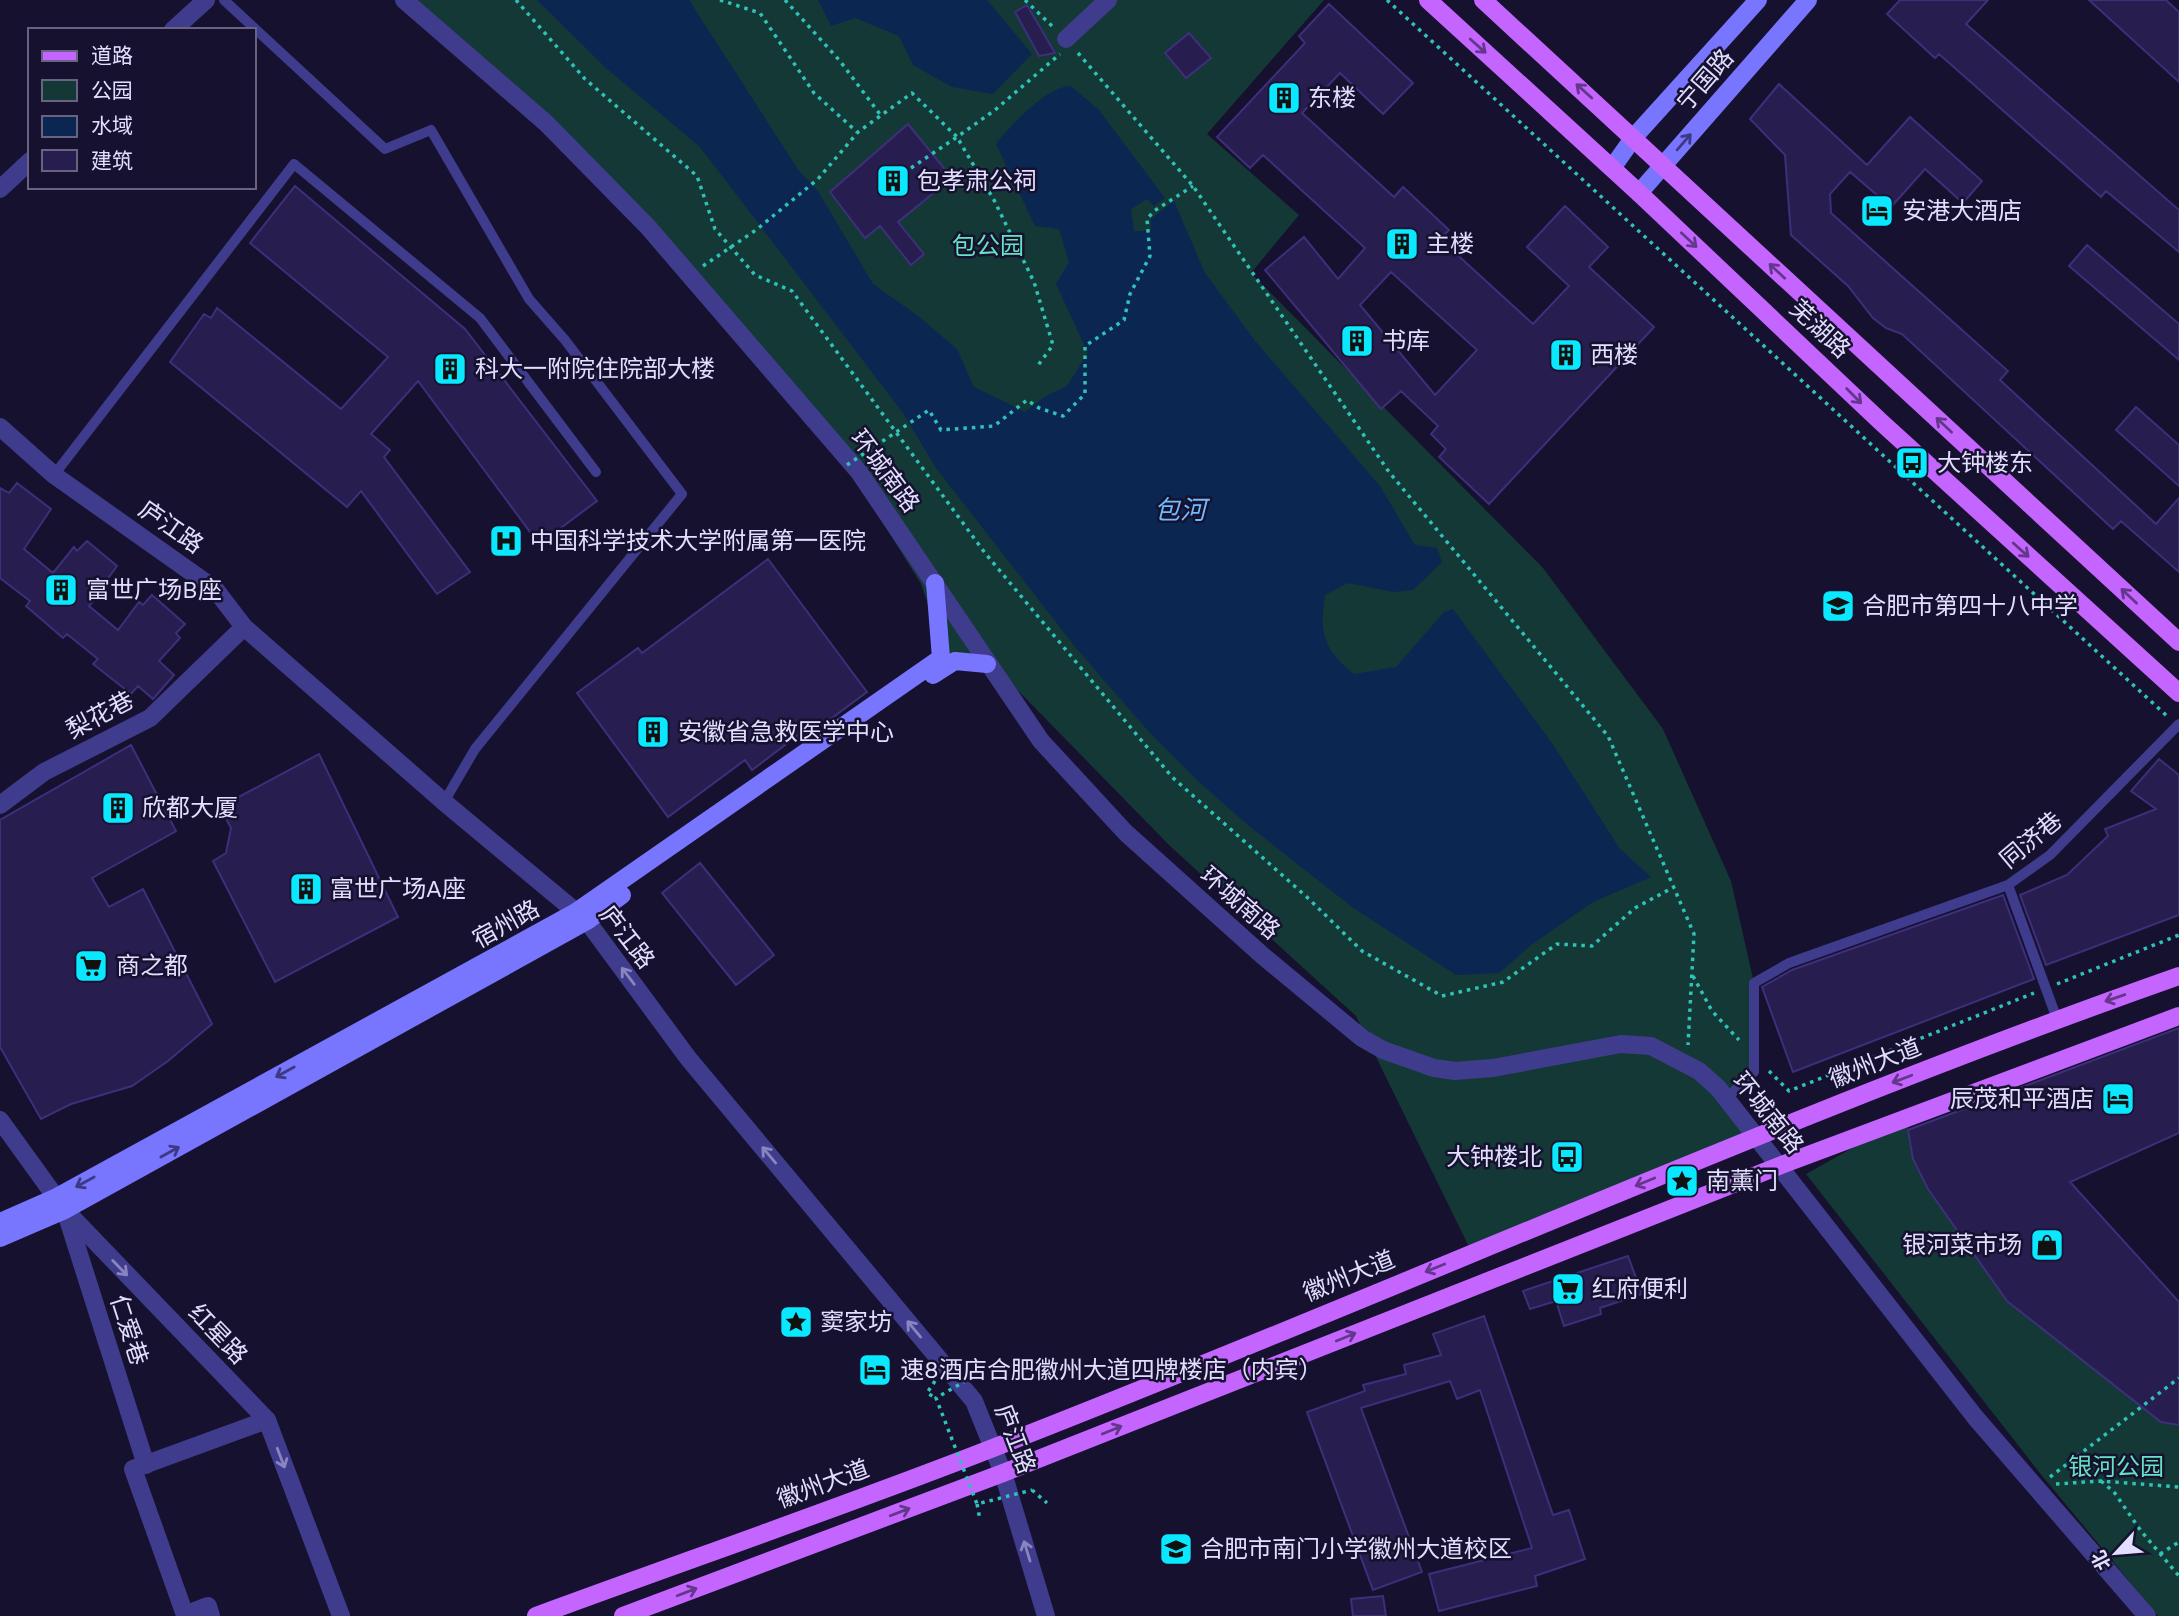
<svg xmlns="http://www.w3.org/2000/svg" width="2179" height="1616" viewBox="0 0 2179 1616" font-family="'Work Sans','Noto Sans SC',sans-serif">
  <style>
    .green { fill: #143836 }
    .water { fill: #0c2652 }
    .building { fill: #271d4f; stroke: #3d2f7b; stroke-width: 2; fill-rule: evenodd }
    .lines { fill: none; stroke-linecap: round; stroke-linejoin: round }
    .path { stroke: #2fc2b8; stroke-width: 3.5; stroke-dasharray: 3.5 5; stroke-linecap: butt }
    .service { stroke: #3f3c8d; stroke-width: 10 }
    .minor { stroke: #3f3c8d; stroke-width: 18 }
    .tertiary { stroke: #3f3c8d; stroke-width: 18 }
    .secondary { stroke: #7875ff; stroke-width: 18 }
    .primary { stroke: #c565ff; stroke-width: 18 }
    .path-bridge { stroke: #2fc2b8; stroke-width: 3.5; stroke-dasharray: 3.5 5; stroke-linecap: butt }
    .oneway { stroke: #65378c }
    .oneway2 { stroke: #3d3982 }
    .oneway3 { stroke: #8885c0 }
    .labels { text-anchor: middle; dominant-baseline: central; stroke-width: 5; stroke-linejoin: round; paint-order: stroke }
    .street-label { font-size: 24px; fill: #e2deff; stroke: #16112e }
    .poi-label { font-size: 24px; fill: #e2deff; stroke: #16112e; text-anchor: start }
    .park-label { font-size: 24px; fill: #66e3c3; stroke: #16112e }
    .water-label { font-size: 26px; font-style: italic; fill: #6cbcff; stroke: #16112e }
  </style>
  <rect width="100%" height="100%" fill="#16112e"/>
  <path class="green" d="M399,0h925l-117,134 92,81 -48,58 292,295 120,161 68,152 23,102v89l-24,23 33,39 -291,119 -116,-237 -186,-170 -173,-177 -52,-15 -24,-70 -74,-119 -152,-193z
    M1906,1118l7,41 15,30 79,112 154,121 18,3v191h-21l-119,-144 -233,-298z"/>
  <path class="water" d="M537,0h152l110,171 19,20 55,93 44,31 40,34 17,38 51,25 19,-15 23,-11 21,-33 -32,-69 13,-22 -10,-33 -24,-3 -39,-82c15,-19 51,-58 75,-58l28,24 66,88 -11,8 -7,-7 -16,10 3,22h17v-12l23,-18 31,72 51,69 124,144 35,59 22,3 5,14 -29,28 -19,2 -46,-9 -23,12c-6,39 -1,55 29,79l42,-7 48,-55 9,-3 99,134 68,106 31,28 -58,25 -62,43 -32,28 -43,2 -104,-68 -103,-81 -49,-43 -51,-51 -73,-84 -140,-180 -33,-55 -203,-266 -94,-79z
    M818,0h169l45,54 -39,40 -41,-7 -39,-22 -14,-29 -44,-18 -24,8z"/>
  <path class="building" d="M1900,0h88l-22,24 213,186v42l-73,-61 -5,6 -162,-143 -4,4 -48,-44z
    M2089,0h77l13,12v70z
    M1329,4l84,79 -30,31 -43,-41 -38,40 92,84 9,-10 46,43 -9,9 93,85 36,-38 -42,-39 38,-41 43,41 -19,20 65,60 -165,177 -50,-47 7,-8 -15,-15 7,-8 -37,-35 -20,18 -116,-139 39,-33 34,42 27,-31 -102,-93 -13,13 -33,-31 88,-94 -6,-7zM1391,272l86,78 -42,45 -75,-90z
    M1027,5l28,48 -16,3 -24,-44z
    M1189,33l22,25 -25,20 -21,-25z
    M1779,84l88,81 43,-48 72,64 -19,22 -38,-34 -34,38 -41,-35 -20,22 1,19 177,158 -8,9 156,144 23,-26v74l-58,-51 -8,8 -211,-195 -16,-6 -13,-10 -25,-32 -57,-51 -6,-80 -35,-36z
    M908,124l44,54 -54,44 26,32 -13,11 -31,-39 -15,12 -35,-46z
    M295,186l170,143 132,172 -58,43 -121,-163 -47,53 19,16 -6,7 86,115 -33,22 -76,-103 -14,16 -177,-145 34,-48 7,4 6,-10 124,101 47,-52 -138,-114z
    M2087,245l92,79v36l-110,-94z
    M2136,407l43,38v41l-63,-56z
    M17,483l34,26 -27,40 29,24 21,-26 3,4 10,-10 30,25 -10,14 2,2 -20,24 29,24 21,-28 4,3 9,-10 33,29 -9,9 4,5 -21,23 15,14 -21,24 -15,-13 -7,8 -38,-30 5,-5 -31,-25 -4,4 -37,-32 4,-5 -30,-23v-90l9,5z
    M768,559l99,133 -46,34 -4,-5 -65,49 -7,-10 -77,57 -91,-124 61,-45 4,5z
    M131,745l45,86 -84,47 17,29 34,-18 69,135 -44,37 -36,25 -61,18 -30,15 -41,-72v-227z
    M319,754l79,163 -123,65 -62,-121 13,-8 5,-25 -11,-21z
    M2159,759l20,16v140l-133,50 -26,-70 47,-20 41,-39 -3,-7 51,-20 -25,-18z
    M700,863l74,92 -38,30 -74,-92z
    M2003,895l31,84 -241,93 -31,-85 30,-17z
    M2179,1028v105l-109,49 109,120v123l-18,-3 -154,-121 -79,-112 -15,-30 -5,-29z
    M1628,1256l14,38 -42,14 1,6 -37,12 -8,-25 -26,8 -7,-18z
    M1484,1316l69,199 16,-5 16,49 -50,17 2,10 -98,25 -10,-37 103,-26 -52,-158 -23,9 -7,-18 -89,27 61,164 -49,18 -66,-178 58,-21 -2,-6 43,-11 -2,-9 37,-10 -8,-21z
    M1383,1596l3,20h-33l-2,-17z"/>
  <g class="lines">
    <path class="path" d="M516,0l69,79 112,97 18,53 40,46 37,16 193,262 187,224 137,122 53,52 80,45 61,-14 54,-38 35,2 43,-38 39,-21
      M720,0l40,13 54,80 43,39
      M785,0l55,61 42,56
      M1025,0l28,27
      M1387,0l780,716
      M1078,53l115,133 196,286 219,264 86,198 -6,111
      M911,168l46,-31 37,63 40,82 19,63 -17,23
      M703,266l53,-36 62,-51 40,-47 54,-39 45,44 38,-27 65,-56
      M1693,976l19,35 27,29
      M2057,984l122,-49
      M1769,1071l20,20 245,-98
      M981,1372l4,-12
      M935,1381l-8,12 9,5
      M2050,1477l129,-99
      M2101,1481l13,11 27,39 38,45
      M2056,1484l45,-3 78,6
      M1032,1490l15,13
      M977,1504l3,16
      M2160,1554l19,-12"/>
    <path class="service" d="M224,0l161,149 46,-19 98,169 36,41 117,154 -207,255 -31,53
      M54,475l240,-311 186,154 116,154
      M2057,1019l-49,-134 42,-30 129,-131
      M1730,1095l24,-23v-89l35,-20 219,-78"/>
    <path class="minor" d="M1066,39l42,-39
      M0,805l44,-33 106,-54 94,-91
      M65,1210l81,255
      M211,1616l-3,-10 -23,9 -52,-146 134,-49"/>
    <path class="tertiary" d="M404,0l142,123 102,104 211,245 182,269 85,92 137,123 99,82 21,12 51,18 21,3 38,-3 128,-24 30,2 48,25 19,17 257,329 172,199
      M173,30l33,-30
      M0,189l30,-28
      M0,427l54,48 161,114 29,38 200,175 143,119 101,137 286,343 29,72 43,143
      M0,1120l65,90 202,210 74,196"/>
    <path class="secondary" d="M1612,168l22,-31 124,-137
      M1639,193l169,-193
      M933,675l22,-14 32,3
      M0,1222l57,-25 519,-285 365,-254 -6,-75
      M0,1238l65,-28 522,-289 35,-26"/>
    <path class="primary" d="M1428,0l211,193 242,229 298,271
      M1483,0l696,642
      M536,1616c152,-56 306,-109 457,-168 397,-154 785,-331 1186,-472
      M623,1616l380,-143 781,-309 395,-148"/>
    <path class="path-bridge" d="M847,465l82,-55 12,20 53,-4 33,-26 12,8 24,8 22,-22v-48l39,-26 6,-26 20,-38 -3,-37 7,-8 39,-25
      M981,1372l-45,26 41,106 55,-14"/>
  </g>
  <defs><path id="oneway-shaft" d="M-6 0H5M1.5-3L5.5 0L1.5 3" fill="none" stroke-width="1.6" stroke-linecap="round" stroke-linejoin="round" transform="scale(1.75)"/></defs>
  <g class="oneway">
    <use href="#oneway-shaft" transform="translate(1478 46) rotate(42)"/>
    <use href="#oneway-shaft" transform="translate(1584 91) rotate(-138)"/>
    <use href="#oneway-shaft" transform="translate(1689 240) rotate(43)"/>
    <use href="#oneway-shaft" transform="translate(1777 271) rotate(-137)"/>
    <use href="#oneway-shaft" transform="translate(1854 396) rotate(45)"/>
    <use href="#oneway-shaft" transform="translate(1944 425) rotate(-137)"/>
    <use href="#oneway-shaft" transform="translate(2021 550) rotate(42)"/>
    <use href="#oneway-shaft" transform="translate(2129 596) rotate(-137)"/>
    <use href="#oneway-shaft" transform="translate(2115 998) rotate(161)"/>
    <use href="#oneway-shaft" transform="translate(1902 1079) rotate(159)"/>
    <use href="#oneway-shaft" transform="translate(1645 1182) rotate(158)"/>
    <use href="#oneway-shaft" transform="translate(1435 1268) rotate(158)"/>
    <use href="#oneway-shaft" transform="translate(1346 1337) rotate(-22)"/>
    <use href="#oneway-shaft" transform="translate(1112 1430) rotate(-22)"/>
    <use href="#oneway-shaft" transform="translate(900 1512) rotate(-21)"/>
    <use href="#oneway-shaft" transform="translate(687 1592) rotate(-21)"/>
  </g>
  <g class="oneway2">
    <use href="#oneway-shaft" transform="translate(1684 142) rotate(-49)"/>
    <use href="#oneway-shaft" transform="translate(285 1072) rotate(151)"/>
    <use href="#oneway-shaft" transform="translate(170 1152) rotate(-29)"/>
    <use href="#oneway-shaft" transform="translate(85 1182) rotate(151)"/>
  </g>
  <g class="oneway3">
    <use href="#oneway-shaft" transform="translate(628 976) rotate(-127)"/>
    <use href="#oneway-shaft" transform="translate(769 1155) rotate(-130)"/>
    <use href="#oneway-shaft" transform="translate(120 1268) rotate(46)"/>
    <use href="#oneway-shaft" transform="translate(914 1329) rotate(-130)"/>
    <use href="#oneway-shaft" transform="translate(281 1458) rotate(69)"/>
    <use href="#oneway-shaft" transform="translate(1027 1551) rotate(-107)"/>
  </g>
  <defs>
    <symbol id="building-square" viewBox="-11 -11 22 22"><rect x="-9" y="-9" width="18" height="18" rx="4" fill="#0ae8ff" stroke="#16112e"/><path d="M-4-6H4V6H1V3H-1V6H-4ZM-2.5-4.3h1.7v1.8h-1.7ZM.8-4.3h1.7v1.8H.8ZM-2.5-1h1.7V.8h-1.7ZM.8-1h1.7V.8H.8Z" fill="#111"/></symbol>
    <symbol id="hotel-square" viewBox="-11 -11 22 22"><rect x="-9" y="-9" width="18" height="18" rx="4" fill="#0ae8ff" stroke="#16112e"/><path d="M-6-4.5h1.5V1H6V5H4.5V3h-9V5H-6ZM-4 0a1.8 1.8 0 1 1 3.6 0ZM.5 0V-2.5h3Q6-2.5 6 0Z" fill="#111"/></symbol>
    <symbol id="bus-square" viewBox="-11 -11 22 22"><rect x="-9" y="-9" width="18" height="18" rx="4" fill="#0ae8ff" stroke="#16112e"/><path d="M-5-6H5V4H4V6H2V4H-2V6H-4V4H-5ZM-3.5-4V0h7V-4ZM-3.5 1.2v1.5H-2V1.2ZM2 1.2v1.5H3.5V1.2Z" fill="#111"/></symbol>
    <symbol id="hospital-square" viewBox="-11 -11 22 22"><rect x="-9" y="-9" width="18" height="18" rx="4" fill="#0ae8ff" stroke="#16112e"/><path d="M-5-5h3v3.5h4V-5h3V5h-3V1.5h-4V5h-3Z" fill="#111"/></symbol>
    <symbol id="school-square" viewBox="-11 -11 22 22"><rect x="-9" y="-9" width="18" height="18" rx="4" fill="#0ae8ff" stroke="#16112e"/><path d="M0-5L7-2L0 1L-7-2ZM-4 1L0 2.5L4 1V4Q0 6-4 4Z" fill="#111"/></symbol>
    <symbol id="supermarket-square" viewBox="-11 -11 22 22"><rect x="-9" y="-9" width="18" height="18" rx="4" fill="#0ae8ff" stroke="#16112e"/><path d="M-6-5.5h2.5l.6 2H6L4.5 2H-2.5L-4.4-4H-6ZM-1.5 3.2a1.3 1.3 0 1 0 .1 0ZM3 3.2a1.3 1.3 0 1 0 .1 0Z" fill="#111"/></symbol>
    <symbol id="sight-square" viewBox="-11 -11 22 22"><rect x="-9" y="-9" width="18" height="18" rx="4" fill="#0ae8ff" stroke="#16112e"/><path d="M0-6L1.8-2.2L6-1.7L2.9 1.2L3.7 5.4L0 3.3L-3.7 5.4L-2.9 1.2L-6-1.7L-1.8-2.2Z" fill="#111"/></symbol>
    <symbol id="shop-square" viewBox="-11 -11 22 22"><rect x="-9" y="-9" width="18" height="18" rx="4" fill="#0ae8ff" stroke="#16112e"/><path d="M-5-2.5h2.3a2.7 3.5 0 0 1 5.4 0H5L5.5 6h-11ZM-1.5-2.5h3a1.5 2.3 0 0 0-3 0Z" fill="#111"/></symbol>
  </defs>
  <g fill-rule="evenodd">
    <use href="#building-square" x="1265" y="79" width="38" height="38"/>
    <use href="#building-square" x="874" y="162" width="38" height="38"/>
    <use href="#hotel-square" x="1858" y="192" width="38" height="38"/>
    <use href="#building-square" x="1383" y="225" width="38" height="38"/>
    <use href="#building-square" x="1338" y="322" width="38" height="38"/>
    <use href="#building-square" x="1547" y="336" width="38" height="38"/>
    <use href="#building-square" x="431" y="350" width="38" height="38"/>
    <use href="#bus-square" x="1893" y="444" width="38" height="38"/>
    <use href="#hospital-square" x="487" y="522" width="38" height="38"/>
    <use href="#building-square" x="42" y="571" width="38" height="38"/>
    <use href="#school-square" x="1819" y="587" width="38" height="38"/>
    <use href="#building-square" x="634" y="713" width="38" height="38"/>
    <use href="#building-square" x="99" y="789" width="38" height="38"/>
    <use href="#building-square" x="287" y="870" width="38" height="38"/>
    <use href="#supermarket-square" x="72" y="947" width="38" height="38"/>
    <use href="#hotel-square" x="2099" y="1080" width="38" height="38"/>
    <use href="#bus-square" x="1548" y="1138" width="38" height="38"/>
    <use href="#sight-square" x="1663" y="1162" width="38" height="38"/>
    <use href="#shop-square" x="2028" y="1226" width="38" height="38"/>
    <use href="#supermarket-square" x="1549" y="1270" width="38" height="38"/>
    <use href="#sight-square" x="777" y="1303" width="38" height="38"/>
    <use href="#hotel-square" x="856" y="1351" width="38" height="38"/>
    <use href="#school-square" x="1157" y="1530" width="38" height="38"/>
  </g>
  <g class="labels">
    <g class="street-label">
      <text transform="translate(1705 80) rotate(-49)">宁国路</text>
      <text transform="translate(1820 329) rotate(43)">芜湖路</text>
      <text transform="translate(885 471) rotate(53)">环城南路</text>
      <text transform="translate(171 527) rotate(35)">庐江路</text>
      <text transform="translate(100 715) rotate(-28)">梨花巷</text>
      <text transform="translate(2031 840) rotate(-40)">同济巷</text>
      <text transform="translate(1240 903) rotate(41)">环城南路</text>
      <text transform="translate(506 924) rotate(-29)">宿州路</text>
      <text transform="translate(627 937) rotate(52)">庐江路</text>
      <text transform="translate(1875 1063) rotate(-21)">徽州大道</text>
      <text transform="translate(1768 1113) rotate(51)">环城南路</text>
      <text transform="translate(1349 1276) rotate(-22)">徽州大道</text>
      <text transform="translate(129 1330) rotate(72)">仁爱巷</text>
      <text transform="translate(218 1334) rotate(46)">红星路</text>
      <text transform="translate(1015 1439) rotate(69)">庐江路</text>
      <text transform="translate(823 1484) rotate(-20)">徽州大道</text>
    </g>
    <g class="poi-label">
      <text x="1308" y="98">东楼</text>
      <text x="917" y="181">包孝肃公祠</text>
      <text x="1902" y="211">安港大酒店</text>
      <text x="1426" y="244">主楼</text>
      <text x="1382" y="341">书库</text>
      <text x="1590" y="355">西楼</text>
      <text x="475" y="369">科大一附院住院部大楼</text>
      <text x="1937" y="463">大钟楼东</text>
      <text x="530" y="541">中国科学技术大学附属第一医院</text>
      <text x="86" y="590">富世广场B座</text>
      <text x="1862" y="606">合肥市第四十八中学</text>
      <text x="678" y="732">安徽省急救医学中心</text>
      <text x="142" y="808">欣都大厦</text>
      <text x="330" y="889">富世广场A座</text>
      <text x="116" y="966">商之都</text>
      <text x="2094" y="1099" text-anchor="end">辰茂和平酒店</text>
      <text x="1542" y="1157" text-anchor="end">大钟楼北</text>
      <text x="1706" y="1181">南薰门</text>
      <text x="2022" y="1245" text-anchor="end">银河菜市场</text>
      <text x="1592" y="1289">红府便利</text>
      <text x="820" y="1322">窦家坊</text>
      <text x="900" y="1370">速8酒店合肥徽州大道四牌楼店（内宾）</text>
      <text x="1200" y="1549">合肥市南门小学徽州大道校区</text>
    </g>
    <g class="park-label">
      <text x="988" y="246">包公园</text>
      <text x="2116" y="1467">银河公园</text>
    </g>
    <g class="water-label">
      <text x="1180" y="510">包河</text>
    </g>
  </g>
  <rect x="28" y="28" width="228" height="161" fill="#16112e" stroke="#686382" stroke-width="2"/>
  <rect x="42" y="51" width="35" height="10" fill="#c565ff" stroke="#686382" stroke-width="2"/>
  <text x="91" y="63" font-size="21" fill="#e2deff">道路</text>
  <rect x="42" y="80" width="35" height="21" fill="#143836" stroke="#686382" stroke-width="2"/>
  <text x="91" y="98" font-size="21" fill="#e2deff">公园</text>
  <rect x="42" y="116" width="35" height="21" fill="#0c2652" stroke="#686382" stroke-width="2"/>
  <text x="91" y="133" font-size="21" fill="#e2deff">水域</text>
  <rect x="42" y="150" width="35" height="21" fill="#271d4f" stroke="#686382" stroke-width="2"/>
  <text x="91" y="168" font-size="21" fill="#e2deff">建筑</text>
  <g transform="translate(2116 1553) rotate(244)" stroke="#16112e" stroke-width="5" paint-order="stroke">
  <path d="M0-5L12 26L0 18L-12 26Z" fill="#e2deff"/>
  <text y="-10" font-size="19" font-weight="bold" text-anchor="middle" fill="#e2deff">北</text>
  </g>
</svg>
